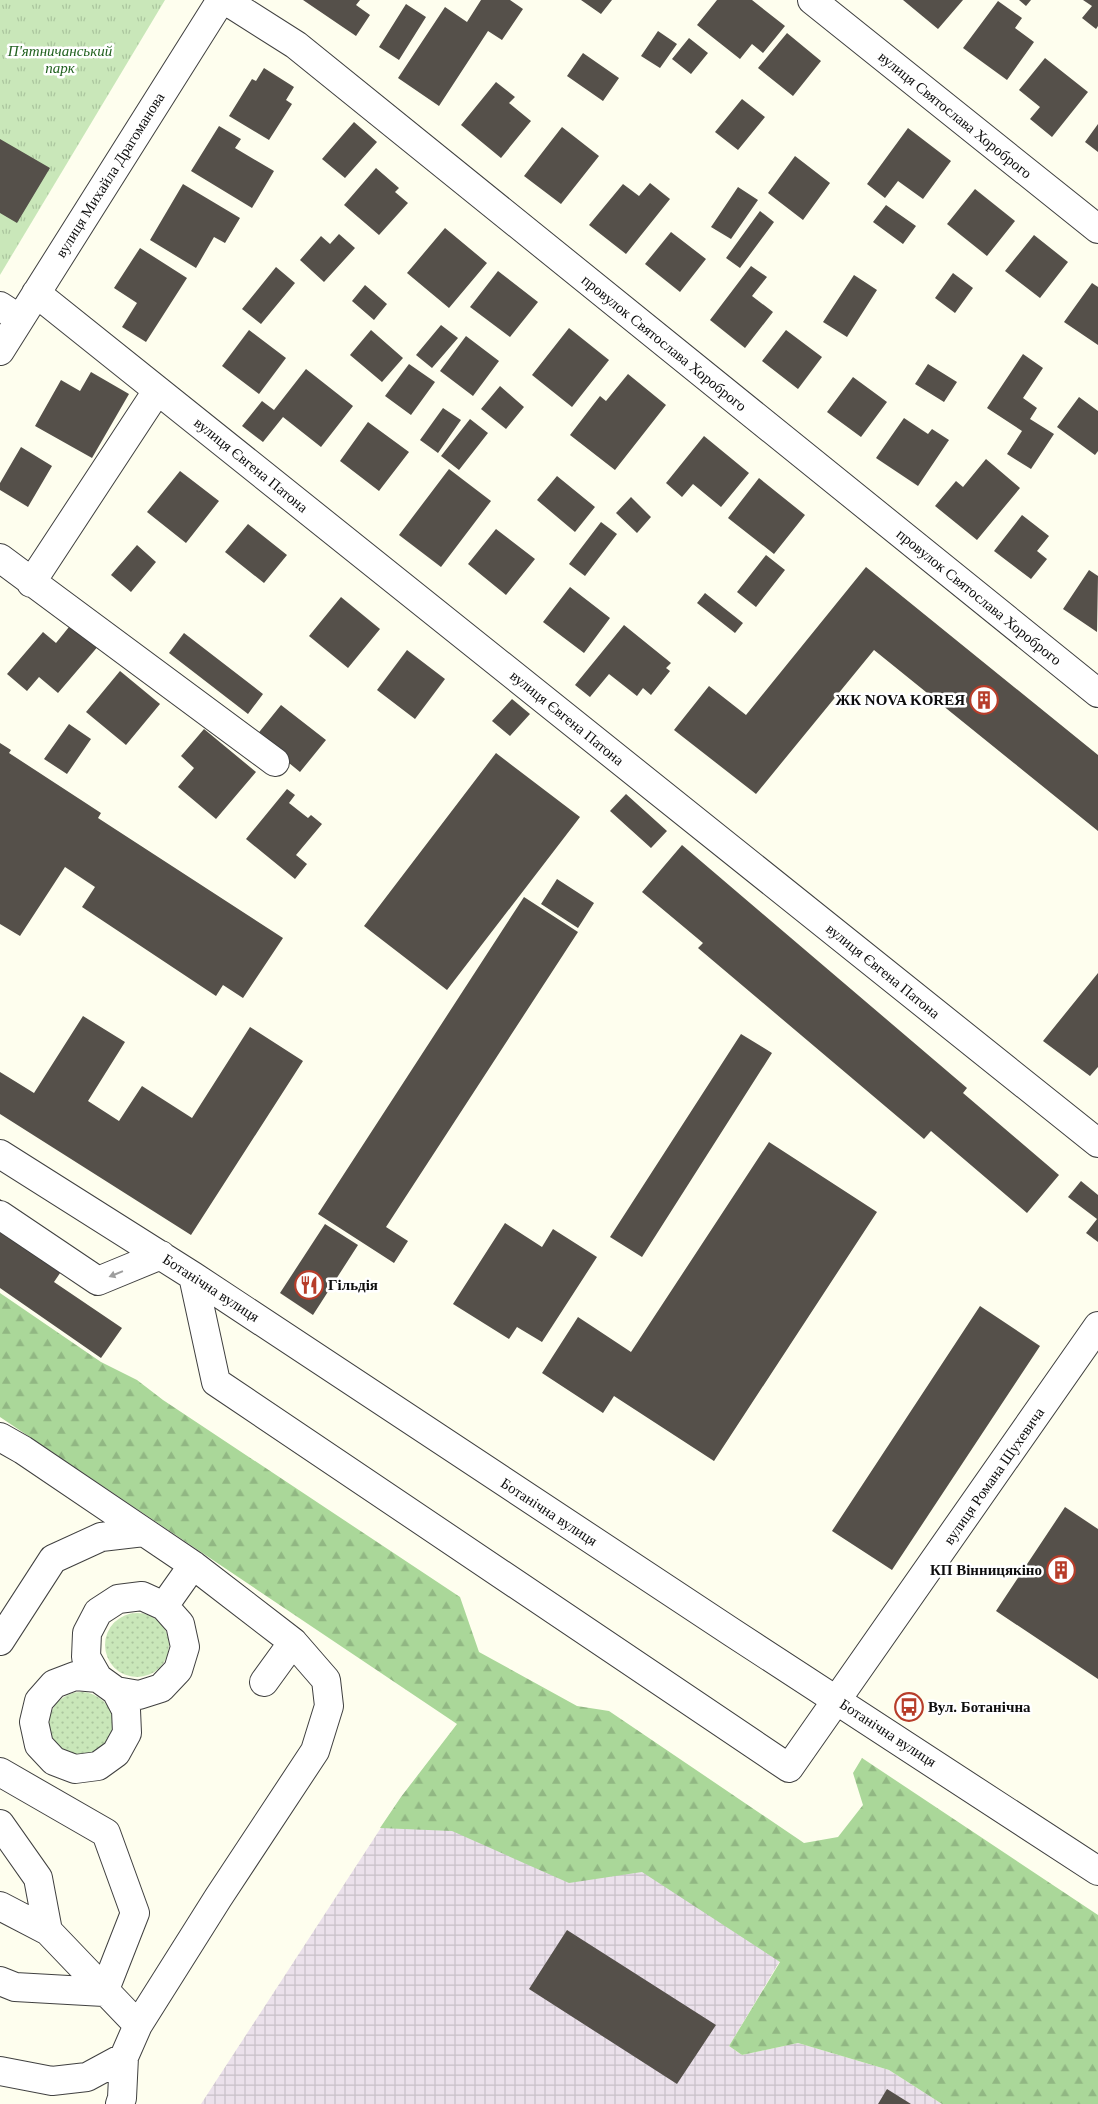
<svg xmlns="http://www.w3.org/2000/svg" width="1098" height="2104" viewBox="0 0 1098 2104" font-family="'Times New Roman',serif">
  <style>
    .industrial { fill: url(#industrial-grid) }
    .grass { fill: url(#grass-dots) }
    .forest { fill: url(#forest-firs) }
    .park { fill: url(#park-tufts) }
    .building { fill: #55504a }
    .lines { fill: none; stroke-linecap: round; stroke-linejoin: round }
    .minor-casing { stroke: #404040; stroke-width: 30 }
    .minor { stroke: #fff; stroke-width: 28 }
    .oneway { fill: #9e9e9e }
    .labels { text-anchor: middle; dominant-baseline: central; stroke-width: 5; stroke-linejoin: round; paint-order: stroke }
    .park-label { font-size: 15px; font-style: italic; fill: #226220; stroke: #fff }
    .street-label { font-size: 15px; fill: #0d0d0d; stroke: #fff }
    .poi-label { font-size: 15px; font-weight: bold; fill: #0d0d0d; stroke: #fff; text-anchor: end }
  </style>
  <defs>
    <pattern id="industrial-grid" width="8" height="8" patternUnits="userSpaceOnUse" patternTransform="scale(1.25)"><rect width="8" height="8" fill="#ebe1eb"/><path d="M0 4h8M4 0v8" fill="none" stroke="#c8c0c8"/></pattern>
    <pattern id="grass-dots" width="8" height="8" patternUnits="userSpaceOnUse" patternTransform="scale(1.25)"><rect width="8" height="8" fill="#c9e7b9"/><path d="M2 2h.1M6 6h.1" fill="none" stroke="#abc59e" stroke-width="1.8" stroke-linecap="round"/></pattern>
    <pattern id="forest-firs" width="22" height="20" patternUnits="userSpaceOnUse" patternTransform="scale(1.25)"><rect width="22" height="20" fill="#aad799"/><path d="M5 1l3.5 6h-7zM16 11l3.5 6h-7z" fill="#91b783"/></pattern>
    <pattern id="park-tufts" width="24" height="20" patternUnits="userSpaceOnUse" patternTransform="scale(1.25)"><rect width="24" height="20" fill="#c9e7b9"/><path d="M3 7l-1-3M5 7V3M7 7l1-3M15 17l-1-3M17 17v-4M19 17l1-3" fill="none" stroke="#abc59e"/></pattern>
  </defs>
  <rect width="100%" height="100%" fill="#fefeee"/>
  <path class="industrial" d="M458,1724l335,215 -64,107 13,9 56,-12 91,27 53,34h-741l200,-307z"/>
  <path class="grass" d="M105 1645a32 32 0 1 1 64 0a32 32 0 1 1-64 0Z
    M49 1724a32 32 0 1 1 64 0a32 32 0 1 1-64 0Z"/>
  <path class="forest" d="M0,1293l101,69 36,18 26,20 297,197 19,55 98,54 32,5 195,132 34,-6 25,-32 -10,-32 9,-15 236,157v189h-156l-53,-34 -91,-27 -56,12 -13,-9 51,-84 -138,-90 -73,11 -117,-52 -72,-3 21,-31 56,-73 -457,-307z"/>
  <path class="park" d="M0,0h165l-165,275z"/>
  <path class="building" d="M303,0h57l-4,5 14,10 -14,21z
    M481,0h29l13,9 -21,31 -14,-9 -49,75 -41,-28 47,-71 22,15z
    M581,0h31l-11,14z
    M717,0h35l33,26 -22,27 -11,-9 -12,15 -43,-34z
    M903,0h60l-25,29z
    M1019,0h12l-5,6z
    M1083,0h15v26l-2,3 -14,-11 10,-12z
    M998,1l24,17 -7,10 19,14 -27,38 -44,-32z
    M406,4l20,13 -27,43 -20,-13z
    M658,31l19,13 -17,24 -19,-12z
    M787,33l34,28 -28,35 -35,-28z
    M689,38l19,15 -17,21 -19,-15z
    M583,53l36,25 -16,23 -36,-25z
    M1045,58l43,34 -36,45 -22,-18 10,-12 -21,-17z
    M264,68l30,19 -8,13 6,4 -23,36 -40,-24 23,-37 4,2z
    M496,82l19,15 -6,6 22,18 -30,37 -40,-33z
    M742,99l23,18 -27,33 -23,-18z
    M354,122l23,20 -32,36 -23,-19z
    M1098,124v28l-13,-10z
    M219,126l22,13 -6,9 39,23 -22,37 -61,-37z
    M562,127l37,29 -38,48 -37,-28z
    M908,128l43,33 -28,38 -25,-18 -13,17 -18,-14z
    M0,139l50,29 -33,55 -17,-10z
    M795,156l35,27 -27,37 -35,-27z
    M376,168l23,20 -4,4 13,11 -29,32 -35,-30z
    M650,183l20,16 -44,55 -37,-29 34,-41 16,12z
    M183,184l57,34 -15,25 -11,-6 -18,31 -46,-28z
    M738,187l20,13 -27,39 -20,-12z
    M975,189l40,32 -28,35 -40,-32z
    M886,205l30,21 -13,18 -30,-22z
    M760,211l14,11 -34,46 -14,-10z
    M445,228l42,35 -38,45 -42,-35z
    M671,232l35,27 -26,33 -35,-28z
    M339,234l16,14 -31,34 -24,-22 21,-24 9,8z
    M1034,235l34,27 -28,36 -35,-27z
    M140,248l47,30 -41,64 -24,-15 15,-24 -23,-15z
    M751,266l16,11 -15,19 21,16 -28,36 -35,-28z
    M276,267l19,16 -34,41 -19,-15z
    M498,271l40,31 -28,35 -40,-30z
    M953,273l20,15 -18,25 -20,-15z
    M854,275l23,15 -30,47 -24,-15z
    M1092,283l6,4v58l-34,-23z
    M365,285l22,19 -13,16 -22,-19z
    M441,325l17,13 -26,30 -16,-13z
    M569,328l40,32 -37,47 -40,-32z
    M249,330l37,28 -27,36 -37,-28z
    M371,330l32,28 -21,24 -32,-27z
    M786,330l36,27 -24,32 -36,-28z
    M466,336l33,25 -26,35 -33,-25z
    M1023,354l20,14 -20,30 14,10 -7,11 24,15 -23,35 -24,-15 15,-23 -35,-23z
    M409,364l26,18 -24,33 -26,-19z
    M928,364l29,18 -13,20 -29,-18z
    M306,369l47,37 -32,41 -38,-30 -20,25 -21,-16 20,-25 12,9z
    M91,372l38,22 -37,64 -57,-32 26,-46 19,11z
    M628,374l38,31 -51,65 -45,-35 30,-39 6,5z
    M853,377l34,25 -26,35 -34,-25z
    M500,386l24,21 -18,22 -25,-20z
    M1079,397l19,14v40l-3,4 -38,-28z
    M443,408l18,12 -23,33 -18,-13z
    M904,418l24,16 4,-5 17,11 -31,46 -42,-28z
    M470,419l18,14 -29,37 -18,-14z
    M368,422l41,30 -30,39 -39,-30z
    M704,436l45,37 -28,34 -28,-23 -11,13 -16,-14z
    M21,447l31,19 -24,41 -28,-17v-7z
    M986,459l34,29 -43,52 -42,-34 21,-25 7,6z
    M449,469l42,32 -50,66 -42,-32z
    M180,471l39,30 -33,42 -39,-31z
    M557,476l38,31 -20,25 -38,-32z
    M759,478l46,37 -31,39 -46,-36z
    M631,497l20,20 -14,16 -21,-20z
    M1022,515l27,21 -12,15 10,8 -16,20 -37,-28z
    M601,522l16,12 -32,42 -16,-12z
    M248,524l39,31 -23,28 -39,-31z
    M496,529l39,30 -29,36 -38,-31z
    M137,545l19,17 -25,30 -20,-17z
    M766,555l19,15 -29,37 -19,-15z
    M866,567l232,188v76l-224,-181 -118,144 -82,-64 35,-44 37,29z
    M1089,570l9,6 -1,56 -34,-23z
    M570,587l40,31 -26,35 -41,-31z
    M705,593l38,30 -8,10 -38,-30z
    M341,597l39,32 -32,39 -39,-32z
    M73,622l27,22 -42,49 -19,-16 -12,14 -20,-17 36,-42 13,11z
    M624,625l47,38 -5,5 4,3 -19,24 -8,-7 -6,8 -28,-22 -19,23 -15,-12z
    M184,633l79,61 -15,20 -79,-61z
    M407,650l38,29 -30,40 -38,-29z
    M120,671l40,33 -34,41 -40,-33z
    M512,699l18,15 -20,22 -18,-15z
    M281,705l45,35 -26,32 -44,-36z
    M69,724l22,15 -24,35 -23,-15z
    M204,729l52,43 -40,47 -38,-32 16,-19 -13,-12z
    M0,743l11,7 -2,3 92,60 -3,5 185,120 -40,60 -20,-13 -7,11 -134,-89 13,-20 -30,-20 -45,69 -20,-12z
    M496,753l84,64 -133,173 -83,-64z
    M287,789l8,6 -6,8 19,15 3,-3 11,9 -26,31 11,9 -12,15 -49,-40z
    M626,794l41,37 -16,17 -41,-37z
    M682,845l285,243 -4,5 96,82 -32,38 -96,-82 -7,8 -226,-191 5,-5 -61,-51z
    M557,879l37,24 -16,25 -37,-24z
    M524,897l54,35 -192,295 22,14 -14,22 -76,-49z
    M1098,973v94l-8,9 -47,-35z
    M83,1016l42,26 -37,59 31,20 23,-35 50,32 58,-91 53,34 -112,174 -191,-121v-42l34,21z
    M741,1034l31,19 -130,204 -32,-20z
    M769,1142l108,70 -163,249 -100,-65 -11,17 -61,-40 36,-56 53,35z
    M1081,1181l17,14v47l-12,-9 11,-14 -29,-22z
    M0,1199l75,52 -21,31 68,46 -21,30 -101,-70z
    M505,1223l37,24 11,-18 44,28 -55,85 -25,-15 -8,12 -56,-35z
    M325,1224l33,21 -45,70 -33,-22z
    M980,1306l60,40 -148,224 -60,-39z
    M1065,1507l33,22v150l-102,-68z
    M567,1930l149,95 -39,59 -148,-95z
    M887,2089l24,15h-33z"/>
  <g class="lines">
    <defs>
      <path id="minor" d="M225,0l71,45 802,648
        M812,0l286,229
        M36,293l1062,850
        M0,306l20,13
        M0,351l221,-351
        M0,558l275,204
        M31,583l126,-192
        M0,1154l193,122 540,357 365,238
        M0,1215l98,66 63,-26
        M193,1276l23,106 573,386 309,-442
        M0,1437l23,13 170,115 100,77 33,38 3,26 -14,45 -97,147 -80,127
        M164,1606l29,-41
        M0,1641l53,-82 48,-22 43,-5
        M98,1678l-12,-21 1,-24 11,-21 20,-13 24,-3 22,10 16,18 5,23 -7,23 -17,18 -22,7 -23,-4 -18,-13 -23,-2 -21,8 -15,17 -5,21 5,23 15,16 21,8 23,-3 18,-13 11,-20 -1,-23 -10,-19
        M264,1682l29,-40
        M0,1772l106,61 29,80 -31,79 -89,-5 -15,-6
        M0,1824l38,54 10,53
        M0,1906l48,25 90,94 -14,32 -2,41 -2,6
        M0,2071l52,10 35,-4 37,-20"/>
    </defs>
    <use href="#minor" class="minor-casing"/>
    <use href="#minor" class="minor"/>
  </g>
  <defs><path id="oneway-solid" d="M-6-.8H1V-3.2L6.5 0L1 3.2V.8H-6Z" transform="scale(1.25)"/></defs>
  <use class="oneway" href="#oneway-solid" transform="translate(116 1274) rotate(158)"/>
  <defs>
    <symbol id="building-ring" viewBox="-11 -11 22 22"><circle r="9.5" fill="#fff" stroke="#b73d2a" stroke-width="1.5"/><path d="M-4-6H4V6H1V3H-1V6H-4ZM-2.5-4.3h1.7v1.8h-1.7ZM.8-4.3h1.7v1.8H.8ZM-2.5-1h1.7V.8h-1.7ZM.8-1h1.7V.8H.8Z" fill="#b73d2a"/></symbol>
    <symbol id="restaurant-ring" viewBox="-11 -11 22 22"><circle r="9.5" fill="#fff" stroke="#b73d2a" stroke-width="1.5"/><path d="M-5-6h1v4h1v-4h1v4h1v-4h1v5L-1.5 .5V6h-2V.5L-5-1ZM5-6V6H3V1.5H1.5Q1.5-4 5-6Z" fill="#b73d2a"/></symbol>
    <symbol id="bus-ring" viewBox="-11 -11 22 22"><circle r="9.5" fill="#fff" stroke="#b73d2a" stroke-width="1.5"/><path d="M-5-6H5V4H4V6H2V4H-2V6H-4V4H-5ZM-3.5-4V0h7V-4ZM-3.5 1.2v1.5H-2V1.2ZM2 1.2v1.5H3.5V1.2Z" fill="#b73d2a"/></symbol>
  </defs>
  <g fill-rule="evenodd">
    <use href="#building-ring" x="968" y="684" width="32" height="32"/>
    <use href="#restaurant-ring" x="293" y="1269" width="32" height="32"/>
    <use href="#building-ring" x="1045" y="1554" width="32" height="32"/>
    <use href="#bus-ring" x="893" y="1691" width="32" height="32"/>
  </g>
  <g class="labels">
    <g class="park-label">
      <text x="60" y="51">П'ятничанський<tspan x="60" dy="17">парк</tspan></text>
    </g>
    <g class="street-label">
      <text transform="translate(955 115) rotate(39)">вулиця Святослава Хороброго</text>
      <text transform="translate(110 175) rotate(-58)">вулиця Михайла Драгоманова</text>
      <text transform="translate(664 343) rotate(39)">провулок Святослава Хороброго</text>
      <text transform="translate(251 465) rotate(39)">вулиця Євгена Патона</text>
      <text transform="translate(979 597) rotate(39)">провулок Святослава Хороброго</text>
      <text transform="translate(567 718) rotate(39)">вулиця Євгена Патона</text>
      <text transform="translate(883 971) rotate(39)">вулиця Євгена Патона</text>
      <text transform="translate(211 1288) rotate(33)">Ботанічна вулиця</text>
      <text transform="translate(994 1476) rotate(-55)">вулиця Романа Шухевича</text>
      <text transform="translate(549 1512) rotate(33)">Ботанічна вулиця</text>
      <text transform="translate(888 1733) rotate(33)">Ботанічна вулиця</text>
    </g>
    <g class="poi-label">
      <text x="965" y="700">ЖК NOVA KOREЯ</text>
      <text x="328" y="1285" text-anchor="start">Гільдія</text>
      <text x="1042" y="1570">КП Вінницякіно</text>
      <text x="928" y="1707" text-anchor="start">Вул. Ботанічна</text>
    </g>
  </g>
</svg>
